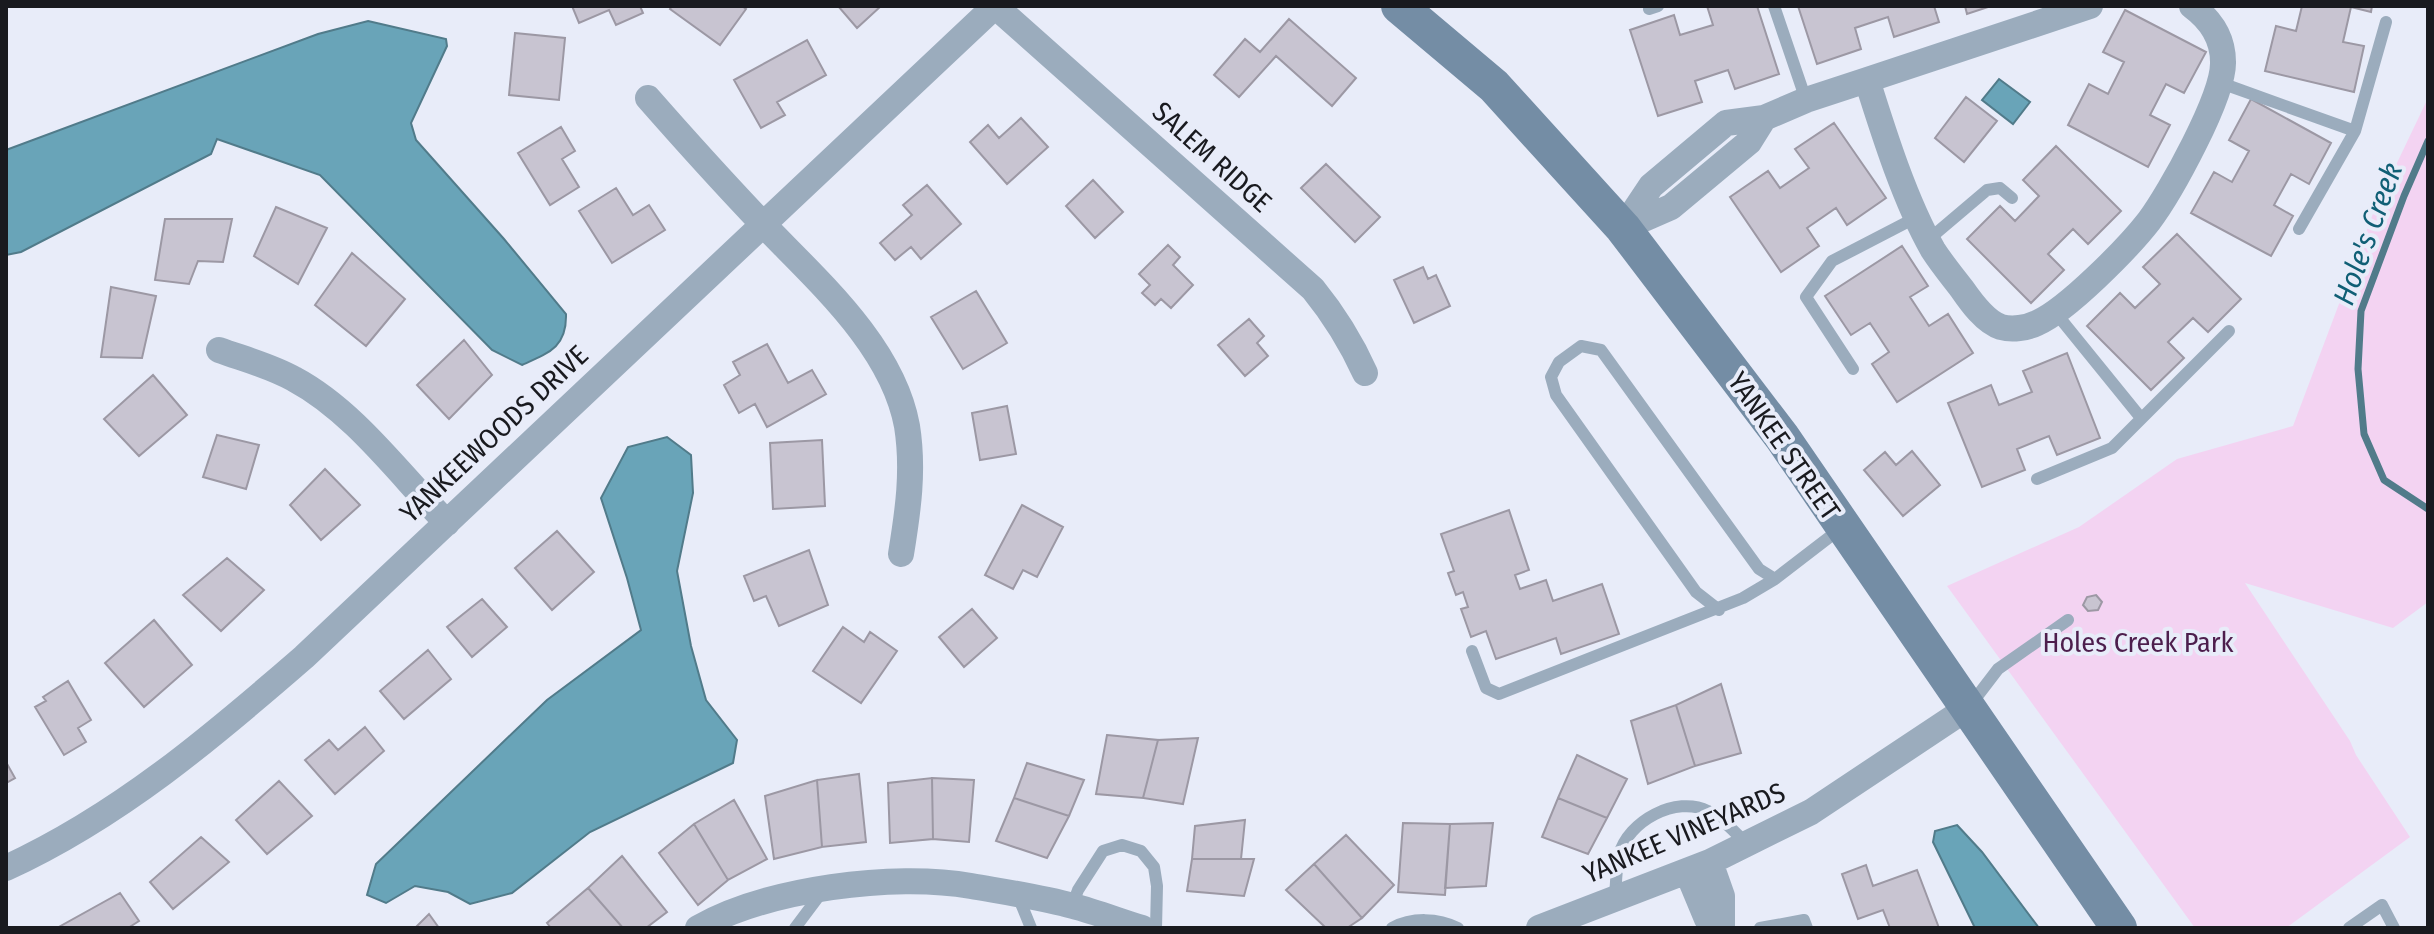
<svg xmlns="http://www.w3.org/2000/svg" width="2434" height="934" viewBox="0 0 2434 934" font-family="'Fira Sans Condensed',sans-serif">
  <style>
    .green { fill: #f3d3f2 }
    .water { fill: #69a4b8; stroke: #517b8a; stroke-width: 2 }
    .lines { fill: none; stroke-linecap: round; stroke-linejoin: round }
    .stream { stroke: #517b8a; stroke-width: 7 }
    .building { fill: #c8c4d1; stroke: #9c98a4; stroke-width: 2 }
    .lane { stroke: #9bacbd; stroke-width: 12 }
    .street { stroke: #9bacbd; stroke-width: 26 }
    .secondary { stroke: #748da5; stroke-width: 36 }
    .labels { text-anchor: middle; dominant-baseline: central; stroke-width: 8; stroke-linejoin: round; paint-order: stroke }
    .street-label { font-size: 28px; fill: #191a1f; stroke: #e8ecf9 }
    .park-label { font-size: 28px; fill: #4d1e4d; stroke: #e8ecf9 }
    .water-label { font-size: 30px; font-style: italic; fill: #105f75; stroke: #e8ecf9 }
  </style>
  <rect width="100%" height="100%" fill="#e8ecf9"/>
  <path class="green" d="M2428,98v504l-35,26 -148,-45 105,158 6,14 54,82 -124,91h-91l-248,-342 132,-59 98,-68 116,-33 81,-215z"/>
  <path class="water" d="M368,21l78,18 1,7 -36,77 5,17 88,99 62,75c1,33 -17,39 -44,51l-30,-15 -172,-175 -103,-36 -6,15 -190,98 -15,3v-105l312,-116z
    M1999,79l31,23 -17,22 -31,-24z
    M667,437l24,18 2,38 -16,78 14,75 15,54 31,40 -4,23 -143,69 -78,61 -42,11 -22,-12 -33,-6 -29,17 -19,-8 9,-31 171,-164 94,-70 -14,-52 -26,-80 27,-51z
    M1957,825l25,27 57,76h-64l-42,-86 2,-11z"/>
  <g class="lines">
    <path class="stream" d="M2428,141l-24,55 -43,115 -3,58 6,65 20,46 44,29"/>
  </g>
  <path class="building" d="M572,6h68l3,7 -27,12 -7,-15 -30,13z
    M672,6h70l4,3 -26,36 -50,-36z
    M838,6h43l-24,22z
    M1707,6h50l22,68 -44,15 -7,-19 -33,11 7,21 -44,14 -28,-86 44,-15 6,20 33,-10z
    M1798,6h136l5,16 -45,15 -6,-20 -33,11 6,21 -44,15z
    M1965,6h26l-24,8z
    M2302,6h70l-1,6 -20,-5 -8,35 21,4 -10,46 -89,-21 11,-45 20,5z
    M2125,10l81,42 -22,41 -18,-9 -16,31 20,10 -22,42 -80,-42 21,-41 19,10 16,-32 -21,-10z
    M1289,19l67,59 -24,28 -56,-50 -37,41 -25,-22 31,-36 15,13z
    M515,33l50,5 -6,62 -50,-5z
    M807,40l19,35 -49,27 8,13 -24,13 -27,-48z
    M1966,97l31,24 -33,41 -29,-24z
    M2251,99l80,44 -22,41 -18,-10 -17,31 19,11 -22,40 -80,-43 23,-41 18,10 17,-31 -20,-11z
    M1021,118l27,29 -41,37 -37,-42 18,-17 11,13z
    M1834,123l52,75 -39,27 -11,-17 -29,20 12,18 -38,26 -51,-75 38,-26 12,17 29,-20 -14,-19z
    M561,127l14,24 -13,8 17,28 -29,18 -32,-52z
    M2056,146l65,65 -33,33 -15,-15 -25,25 16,16 -33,33 -64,-64 33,-33 15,15 24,-25 -16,-16z
    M1326,164l54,53 -25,25 -54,-54z
    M1093,180l30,32 -28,26 -29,-32z
    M927,185l34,39 -40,35 -10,-12 -16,13 -15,-17 32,-28 -9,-10z
    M616,188l17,27 16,-10 16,25 -53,33 -33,-52z
    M276,207l51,21 -29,56 -44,-28z
    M165,219h67l-9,43 -25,-1 -9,23 -34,-4z
    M2177,234l64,65 -33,33 -15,-14 -25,24 16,16 -33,32 -64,-64 33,-33 15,15 25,-24 -17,-17z
    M1168,245l12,12 -7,8 20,20 -22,23 -10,-9 -6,6 -13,-12 8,-8 -11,-11z
    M1902,246l26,40 -18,11 19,29 19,-12 25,39 -76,49 -25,-38 17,-12 -19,-29 -19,12 -26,-39z
    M352,253l53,46 -39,47 -51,-41z
    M1423,267l5,12 8,-4 14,31 -36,17 -20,-43z
    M111,287l45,9 -14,62 -41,-1z
    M976,291l31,52 -44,26 -32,-52z
    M1249,319l15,17 -7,7 11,13 -23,20 -27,-31z
    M464,340l28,35 -43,44 -32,-34z
    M767,344l21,39 24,-13 14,24 -59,33 -12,-23 -16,9 -15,-28 16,-10 -7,-13z
    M2067,353l33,85 -43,17 -8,-19 -32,13 8,21 -43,17 -34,-84 43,-18 8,20 33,-13 -9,-21z
    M153,375l34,40 -48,41 -35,-37z
    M1007,406l9,48 -36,6 -8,-47z
    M217,435l42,10 -13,44 -43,-12z
    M822,440l3,66 -52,3 -3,-66z
    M1912,451l28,34 -37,31 -39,-46 21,-18 11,13z
    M325,469l35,36 -39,35 -31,-35z
    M1022,505l41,22 -26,50 -14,-7 -10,19 -28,-14z
    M1509,510l20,60 -14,5 5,14 26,-9 7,21 49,-17 17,50 -58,20 -5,-16 -60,21 -10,-28 -15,6 -10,-28 7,-2 -5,-15 -7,3 -8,-22 6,-2 -13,-37z
    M557,531l37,41 -42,38 -37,-42z
    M809,550l19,55 -49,21 -13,-30 -12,5 -10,-25z
    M227,558l37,32 -43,41 -38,-36z
    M2096,595l6,7 -4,8 -10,1 -5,-6 4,-8z
    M482,599l25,28 -35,30 -25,-30z
    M972,609l25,29 -33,29 -25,-30z
    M154,620l38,45 -48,42 -39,-44z
    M843,627l21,15 6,-10 27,19 -36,52 -48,-32z
    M428,650l23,29 -47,40 -24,-28z
    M68,681l23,39 -13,8 8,14 -22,13 -29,-48 11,-6 -3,-4z
    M1721,684l20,69 -46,13 -19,-61z
    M1676,705l19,61 -47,18 -17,-63z
    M365,727l19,24 -49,43 -30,-34 24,-20 9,10z
    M1107,735l51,5 -15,58 -47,-4z
    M1198,738l-15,66 -40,-6 15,-58z
    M1577,755l50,24 -20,39 -49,-20z
    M6,762l9,16 -9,5z
    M1027,763l57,17 -15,36 -55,-18z
    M859,774l7,68 -44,5 -5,-67z
    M932,778l1,61 -43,4 -2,-60z
    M932,778l42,2 -5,62 -36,-3z
    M817,780l5,67 -48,12 -9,-63z
    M279,781l33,35 -45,38 -31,-34z
    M1014,798l55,18 -22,42 -51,-17z
    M1558,798l49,20 -19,36 -46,-17z
    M734,800l33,59 -39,21 -34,-56z
    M1245,820l-4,39h-49l3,-33z
    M1403,823l47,1 -5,71 -47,-3z
    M1493,823l-7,63 -41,2 5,-64z
    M694,824l34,56 -30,25 -39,-52z
    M1346,835l48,50 -32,33 -48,-54z
    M201,837l28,25 -56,47 -23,-27z
    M622,856l45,56 -21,16h-23l-35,-40z
    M1192,859h62l-10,37 -57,-5z
    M1314,864l48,54 -15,10h-21l-40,-38z
    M1866,865l7,21 44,-16 22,58h-49l-7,-18 -25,9 -16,-45z
    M588,888l35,40h-72l-4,-5z
    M120,893l19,28 -11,7h-71z
    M429,914l10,14h-24z"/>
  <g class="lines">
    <path class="lane" d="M1774,6l32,94
      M1649,9l9,-3
      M2221,83l134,48 31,-109
      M2299,229l56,-98
      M1928,240l59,-50 13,-2 12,10
      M2055,312l86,106
      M1853,369l-47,-72 26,-36 85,-44
      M2037,479l75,-31 117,-117
      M1719,610l-23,-18 -140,-197 -5,-18 8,-15 22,-16 20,4 158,219 16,10
      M1472,651l14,37 13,6 244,-96 32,-19 65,-50
      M1972,703l26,-34 70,-49
      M1018,896l13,32
      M1615,899c1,-14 1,-30 4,-44 9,-34 57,-60 89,-44 14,6 27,22 38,32
      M1072,906l6,-16 25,-39 19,-6 19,6 13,16 3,19 -1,42
      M795,928l27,-36
      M1392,928c20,-11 46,-10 66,0
      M1760,928l44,-8 3,8
      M2349,928l33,-23 12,23"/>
    <path class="street" d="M995,6l318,283c22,27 38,53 52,84
      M2090,6l-223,74c17,54 38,121 66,170 9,14 19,26 29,39 9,13 23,33 39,38 11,3 26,1 36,-4 30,-13 91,-75 112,-102 21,-28 75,-125 74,-159 0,-23 -12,-42 -31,-56
      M648,98c36,41 73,82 111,122 55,58 133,124 148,206 7,44 1,85 -6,128
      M1623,228l28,-42 75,-63 38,-5 42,-18 61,-20
      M1623,228l48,-21 78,-65 15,-24
      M219,350c25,9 52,16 75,29 60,32 106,96 153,144
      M1710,862l12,34v32
      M6,868c113,-52 206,-131 298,-211l691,-651
      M1687,871l20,48 9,9
      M698,928c69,-39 196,-56 273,-42 34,6 69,11 102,20 23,6 46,15 69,22
      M1539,928l171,-66 101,-50 158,-105"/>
    <path class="secondary" d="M1399,6l95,80 129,142 159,209 337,491"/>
  </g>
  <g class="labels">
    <g class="street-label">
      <text transform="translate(1212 157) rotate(42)">SALEM RIDGE</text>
      <text transform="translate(494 434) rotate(-43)">YANKEEWOODS DRIVE</text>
      <text transform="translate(1784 446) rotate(55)">YANKEE STREET</text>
      <text transform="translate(1684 833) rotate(-23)">YANKEE VINEYARDS</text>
    </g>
    <g class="park-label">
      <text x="2138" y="642">Holes Creek Park</text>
    </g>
    <g class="water-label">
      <text transform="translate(2368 234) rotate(-70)">Hole's Creek</text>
    </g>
  </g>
  <rect width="2434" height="934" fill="none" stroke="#191a1f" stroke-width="16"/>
</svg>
